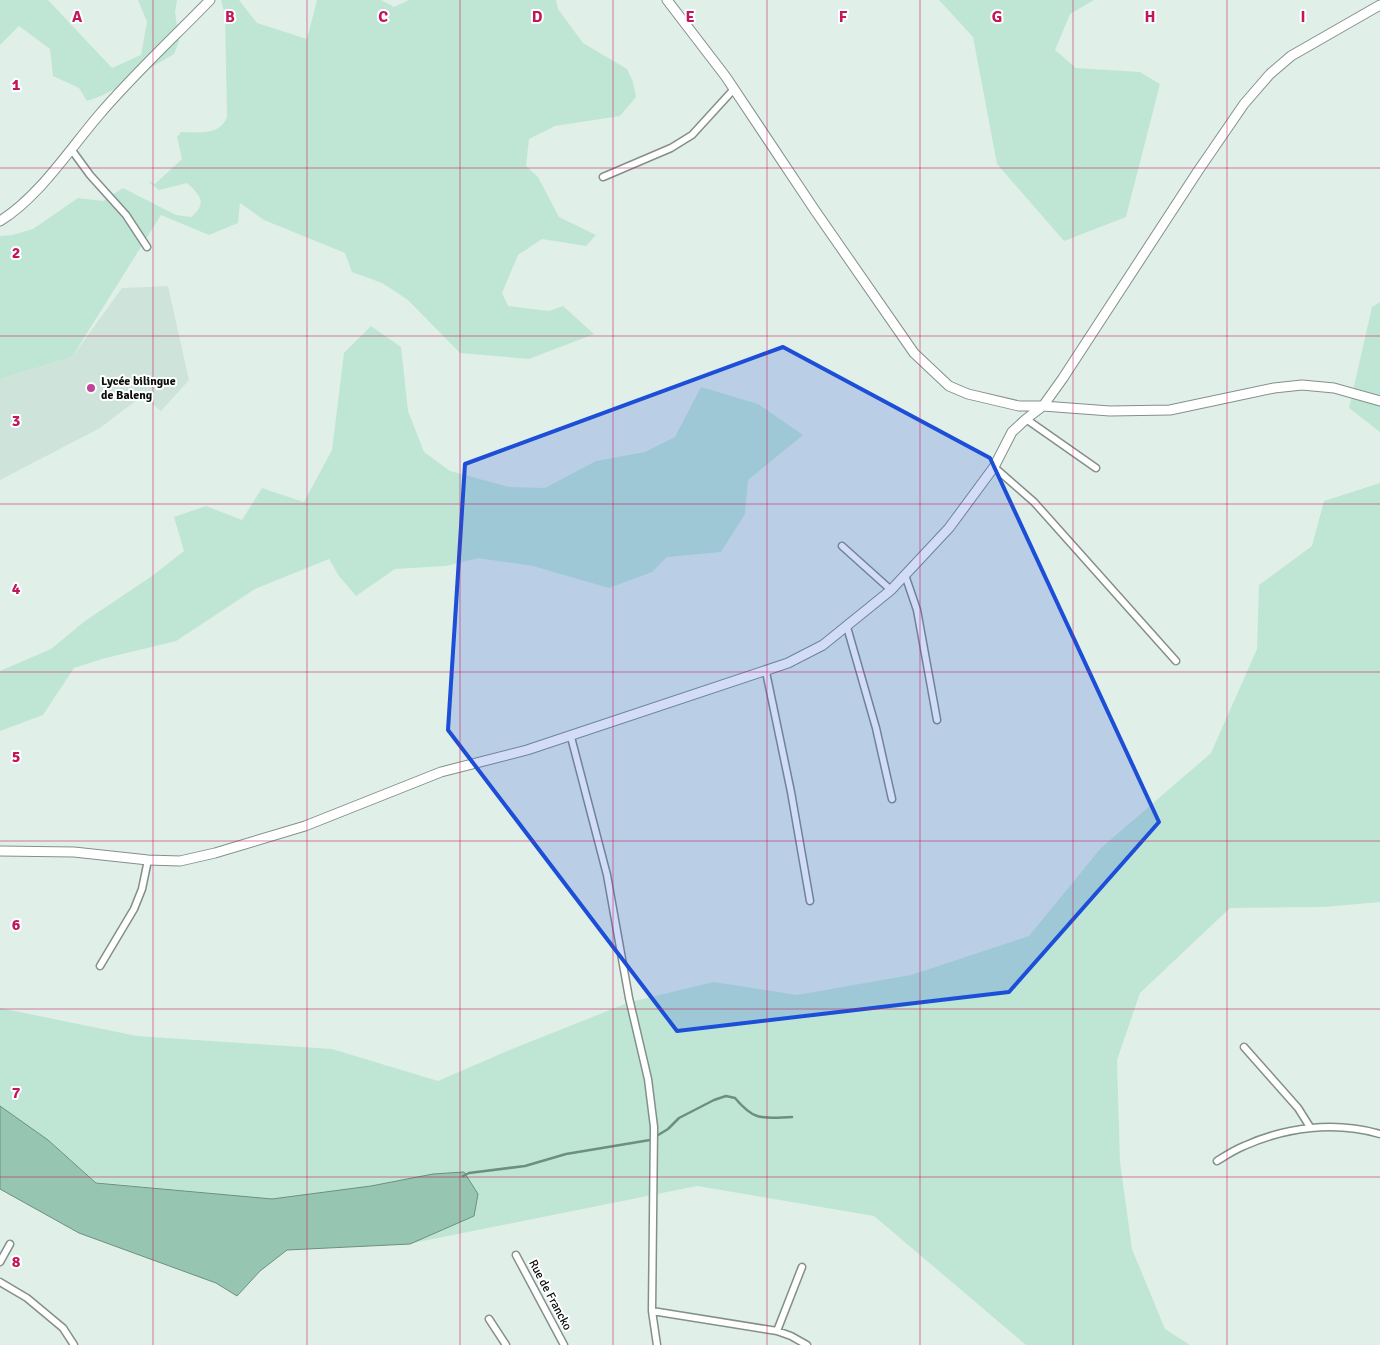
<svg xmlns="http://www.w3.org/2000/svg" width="1380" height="1345" viewBox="0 0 1380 1345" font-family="Signika,sans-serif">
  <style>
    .built { fill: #cee4da }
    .green { fill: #bfe6d5 }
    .water { fill: #96c6b2; stroke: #6c8f80 }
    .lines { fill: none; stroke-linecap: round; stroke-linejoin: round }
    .stream { stroke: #6c8f80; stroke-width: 2.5 }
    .street-casing { stroke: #83908a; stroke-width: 9 }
    .secondary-casing { stroke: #83908a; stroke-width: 11 }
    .street { stroke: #fff; stroke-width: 6 }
    .secondary { stroke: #fff; stroke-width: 9 }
    .marked { fill: #1d4ed8; fill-opacity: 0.2; stroke: #1d4ed8; stroke-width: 4; stroke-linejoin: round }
    .grid { fill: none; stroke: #c2185b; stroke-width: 1; stroke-opacity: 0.55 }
    .poi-dot { fill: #c04597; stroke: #fff; stroke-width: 2 }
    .labels { text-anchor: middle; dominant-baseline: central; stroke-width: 4; stroke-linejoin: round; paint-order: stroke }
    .poi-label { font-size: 12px; font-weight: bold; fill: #0a0e0c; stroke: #fff; text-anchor: start }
    .street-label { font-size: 12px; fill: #0a0e0c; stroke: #fff }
    .grid-label { font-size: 16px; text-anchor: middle; font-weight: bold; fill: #c2185b; stroke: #fff; stroke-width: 4; stroke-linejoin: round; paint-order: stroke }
  </style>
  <rect width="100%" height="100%" fill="#e1efe9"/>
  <path class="built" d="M168,286l21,94 -28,31 -19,-15 -42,32 -100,52v-101l72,-22 50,-69z"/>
  <path class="green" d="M0,0h48l64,68 29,-13 6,-33 -9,-22h39l-2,12 4,29 -5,13 -61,36 -12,6 -14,5 -8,-13 -26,-12 -3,-27 -31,-23 -19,19z
    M221,0h18l18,23 50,16 10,-39h64l13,7 15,-7h147l2,9 25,34 44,26 6,13 3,15 -16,19 -65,10 -26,13 -3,27 12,11 21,40 37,18 -10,11 -44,-7 -24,16 -16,38 6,13 41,5 14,-5 31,28 -65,25 -69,-6 -52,-53 -26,-17 -30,-11 -7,-19 -81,-33 -24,-17 -2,20 -29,12 -48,-20 -89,142 -72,22v-143l12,-1 21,-6 45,-31 25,3 20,-13 53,27 15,2c17,-14 9,-22 -4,-34l-28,7 -11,-9 7,3 27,-25 -5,-22 4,-5c17,0 39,4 46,-15l-2,-101z
    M939,0h155l-24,14 -15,36 21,18 64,4 20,12 -34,133 -62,24 -67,-77 -24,-127z
    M1380,302v130l-31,-24 23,-101z
    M371,326l30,21 7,64 16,41 26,19 59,16 36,1 51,-27 49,-9 30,-15 26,-50 57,17 45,31 -55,45 -3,34 -24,38 -54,5 -15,15 -43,16 -76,-22 -55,-8 -32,8 -51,3 -39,27 -17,-20 -10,-17 -74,30 -79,52 -74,18 -28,9 -31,47 -43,16v-60l51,-22 34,-28 67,-45 32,-25 -10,-34 32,-11 36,14 20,-32 42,14 28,-52 12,-97z
    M1380,483v419l-56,5 -94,1 -90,85 -23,67 3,102 12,87 33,80 25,16h-164l-152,-129 -177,-30 -294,59 71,-29 -41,-42 -62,12 -99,13 -176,-17 -48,-42 -48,-34v-98l137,28 195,13 106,32 74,-32 118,-47 84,-20 83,13 114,-20 118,-39 72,-88 110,-95 46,-104 2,-64 53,-39 12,-45z"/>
  <path class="water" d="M0,1106l48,34 48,43 176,16 99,-13 62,-12 31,-2 14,22 -4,22 -64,28 -123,6 -27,21 -23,25 -21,-13 -137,-50 -79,-44z"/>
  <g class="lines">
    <path class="stream" d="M463,1176l6,-3 56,-7 41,-12 84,-14 18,-11 11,-11 35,-18 12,-4 9,2c20,24 28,20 57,19"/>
    <defs>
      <path id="street" d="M71,149l19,26 36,40 21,32
        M603,177l68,-29 21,-13 42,-46
        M1026,419l70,49
        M994,467l40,35 142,159
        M842,546l49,44
        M905,575l12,35 20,110
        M847,627l29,101 16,71
        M766,672l25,120 19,109
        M571,737l36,138 22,123 19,81 6,48 -2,184 5,34
        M100,966l34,-57 8,-20 6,-29
        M1244,1047l54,61 12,19
        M1217,1161c8,-5 17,-11 27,-15 42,-19 91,-25 136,-12
        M516,1255l48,90
        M0,1262l10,-18
        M0,1282l27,16 36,30 11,17
        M652,1311l125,20 14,5 16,9
        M489,1319l17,26
        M777,1331l25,-64"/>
      <path id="secondary" d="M667,0l59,77 88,132 100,144 35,33 19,8 51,12h24l67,5 60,-1 104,-22 28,-3 32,3 46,13
        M0,221c39,-24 69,-71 99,-106 34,-40 74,-77 111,-115
        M0,851l74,1 74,8 32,1 35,-8 90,-27 136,-54 86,-22 261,-87 35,-18 68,-55 14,-15 44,-47 45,-61 18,-35 14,-13 17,-13 20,-28 135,-207 46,-67 26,-30 21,-18 89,-51"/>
    </defs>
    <use href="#street" class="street-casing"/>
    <use href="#secondary" class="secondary-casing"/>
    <use href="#street" class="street"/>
    <use href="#secondary" class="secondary"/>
  </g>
  <path class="marked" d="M783,347l207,111 169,364 -150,170 -332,39 -229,-301 17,-266z"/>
  <path class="grid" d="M153,0v1345M307,0v1345M460,0v1345M613,0v1345M767,0v1345M920,0v1345M1073,0v1345M1227,0v1345M0,168h1380M0,336h1380M0,504h1380M0,672h1380M0,841h1380M0,1009h1380M0,1177h1380"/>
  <circle class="poi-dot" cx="91" cy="388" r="5"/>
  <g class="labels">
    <g class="poi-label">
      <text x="101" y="381">Lycée bilingue<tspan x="101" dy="14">de Baleng</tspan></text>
    </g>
    <g class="street-label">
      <text transform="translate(550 1295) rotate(62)">Rue de Francko</text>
    </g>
  </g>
  <g class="grid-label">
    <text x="77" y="22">A</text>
    <text x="230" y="22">B</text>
    <text x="383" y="22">C</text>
    <text x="537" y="22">D</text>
    <text x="690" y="22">E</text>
    <text x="843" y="22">F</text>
    <text x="997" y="22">G</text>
    <text x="1150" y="22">H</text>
    <text x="1303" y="22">I</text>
    <text x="16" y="90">1</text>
    <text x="16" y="258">2</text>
    <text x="16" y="426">3</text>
    <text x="16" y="594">4</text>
    <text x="16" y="762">5</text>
    <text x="16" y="930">6</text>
    <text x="16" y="1098">7</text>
    <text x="16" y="1267">8</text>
  </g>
</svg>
